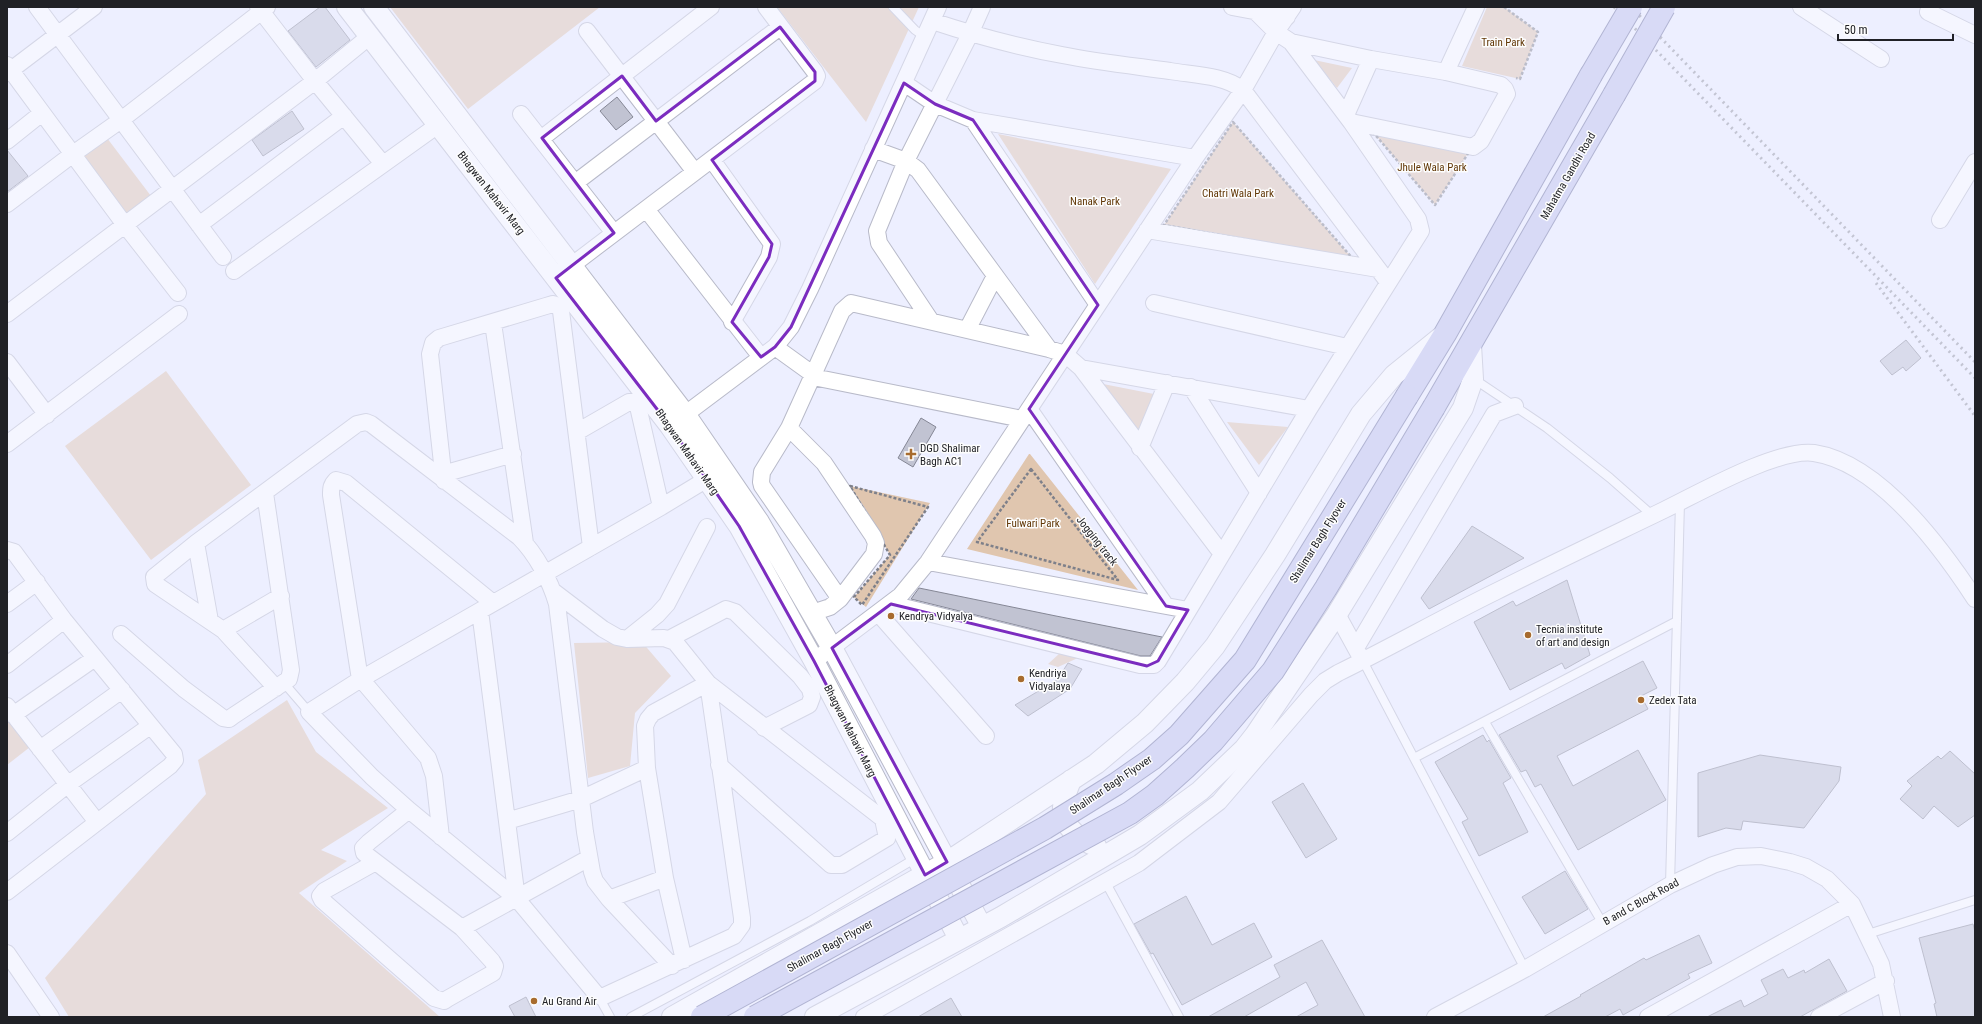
<svg xmlns="http://www.w3.org/2000/svg" width="1982" height="1024" viewBox="0 0 1982 1024" font-family="'Roboto Condensed',sans-serif">
  <style>
    .green { fill: #e0c6af }
    .building { fill: #c1c3d2; stroke: #858795 }
    .lines { fill: none; stroke-linecap: round; stroke-linejoin: round }
    .service-casing { stroke: #b8bac9; stroke-width: 10 }
    .minor-casing { stroke: #b8bac9; stroke-width: 18 }
    .tertiary-casing { stroke: #b8bac9; stroke-width: 22 }
    .primary-casing { stroke: #6a6e9d; stroke-width: 24 }
    .path { stroke: #7e808a; stroke-width: 2.5; stroke-dasharray: 3 2; stroke-linecap: butt }
    .service { stroke: #fff; stroke-width: 8 }
    .minor { stroke: #fff; stroke-width: 16 }
    .tertiary { stroke: #fff; stroke-width: 20 }
    .primary { stroke: #bec1eb; stroke-width: 22 }
    .rail { stroke: #90929d; stroke-width: 3; stroke-dasharray: 2 4; stroke-linecap: butt }
    .primary-bridge-casing { stroke: #6a6e9d; stroke-width: 24; stroke-linecap: butt }
    .primary-bridge { stroke: #bec1eb; stroke-width: 22 }
    .marked { fill: none; stroke: #7b2cbf; stroke-width: 3; stroke-linejoin: round }
    .poi-dot { fill: #a76b2e; stroke: #fdfdfd; stroke-width: 1.5 }
    .labels { text-anchor: middle; dominant-baseline: central; stroke-width: 3; stroke-linejoin: round; paint-order: stroke }
    .park-label { font-size: 11px; fill: #623807; stroke: #fdfdfd }
    .street-label { font-size: 11px; fill: #202126; stroke: #fdfdfd }
    .poi-label { font-size: 11px; fill: #202126; stroke: #fdfdfd; text-anchor: start }
  </style>
  <rect width="100%" height="100%" fill="#edefff"/>
  <path class="green" d="M390,7h210l-132,102z
    M777,7h142l-53,115z
    M1487,7h17l34,25 -18,47 -58,-13z
    M1314,60l38,8 -15,20z
    M1233,122l121,138 -190,-35z
    M1372,131l97,21 -34,53z
    M998,134l173,35 -76,115z
    M107,138l44,58 -26,19 -43,-59z
    M166,371l85,114 -100,75 -86,-114z
    M1098,383l61,12 -22,36z
    M1227,422l61,5 -29,38z
    M1029,454h1l108,136 -171,-41z
    M850,486l80,17 -64,104 -12,-10 36,-42z
    M642,642l29,34 -36,37 -5,53 -42,12 -14,-135z
    M1060,653l20,4 -22,10 -10,-3z
    M287,700l29,52 72,56 -67,42 26,11 -48,32 141,124h-371l-24,-39 161,-184 -8,-34z
    M7,718l23,29 -23,18z"/>
  <path class="building" d="M320,7h5l25,33 -34,27 -28,-36z
    M617,97l16,20 -17,13 -16,-19z
    M292,111l12,18 -41,27 -11,-16z
    M7,150l21,26 -21,16z
    M1906,340l15,18 -15,13 -3,-4 -11,8 -12,-14z
    M921,418l15,9 -23,40 -15,-9z
    M1472,526l52,32 -95,51 -8,-11z
    M1567,580l23,75 -25,14 -3,-6 -52,27 -36,-68 39,-21 3,5z
    M919,588l137,28 106,21 -12,19h-9l-230,-57z
    M1643,661l14,27 -16,8 7,13 -91,47 16,30 65,-36 28,50 -88,50 -37,-66 -6,3 -9,-17 -5,2 -22,-37z
    M1068,663l14,6 -12,20 -42,27 -13,-11 42,-25z
    M1483,735l4,7 2,-2 22,38 -8,5 25,49 -49,24 -17,-34 6,-3 -33,-57z
    M1950,751l25,23v41l-17,12 -24,-21 -11,13 -23,-20 12,-13 -5,-5 31,-25 3,3z
    M1760,755l81,12 -2,14 -35,47 -61,-7 -2,9 -15,-2 -28,9v-64z
    M1303,783l34,56 -31,19 -34,-56z
    M1565,871l23,38 -43,25 -23,-37z
    M1186,896l26,49 42,-22 18,34 -90,48 -29,-52 -2,1 -17,-30z
    M1973,924l2,8v85h-38l-3,-13 2,-1 -17,-65z
    M1699,935l13,28 -24,11 2,4 -67,37 -3,-6 -15,8h-62l38,-21 -1,-1 64,-37 2,2z
    M1322,940l43,77h-69l22,-12 -12,-23 -62,35h-36l72,-40 -6,-12z
    M1829,959l18,32 -47,26h-93l34,-17 3,7 24,-13 -7,-14 22,-11 5,9 16,-8 1,3z
    M526,997l10,20h-21l-6,-11z
    M951,998l11,19h-44z"/>
  <g class="lines">
    <defs>
      <path id="service" d="M893,7l22,23 10,7
        M1474,379l73,49 63,50 42,37
        M1363,661l162,308
        M284,683l25,29
        M1485,722l118,202
        M1414,758l263,-137
        M1106,883l73,134
        M1670,885l10,-383
        M1868,934l107,-34
        M599,997l11,20
        M631,1017l179,-96 106,-63"/>
      <path id="minor" d="M37,7l186,250
        M258,7l57,74 68,83
        M1232,7l55,10
        M1251,7l25,25 15,10 80,17 75,13 55,13 4,4 2,5 -26,47 -8,6 -122,-25
        M1801,7l80,52
        M1930,7l-2,5 47,23
        M932,21c42,14 86,26 130,34 35,7 72,11 108,16 23,4 54,4 73,19l145,192
        M587,31l108,141
        M7,65l118,160 53,68
        M1446,72l30,-65
        M7,73l87,-66
        M904,83l31,21 38,16 222,38
        M521,114l93,119
        M1346,115l25,-56
        M973,120l125,185
        M542,138l169,-131
        M7,141l35,-28
        M873,149l33,12 12,9 131,179
        M712,160l60,84 -3,13 -37,65
        M575,183l205,-156
        M7,204l66,-50 48,-34 146,-113
        M646,209l115,148
        M1940,220l35,-58
        M199,225l145,-109
        M1147,230l231,39
        M234,271l204,-146
        M563,272l252,-191 2,-5 -2,-4 -49,-65
        M1154,303l193,44
        M7,314l308,-233 55,-45
        M931,321l-52,-78 -2,-12 29,-70 64,-127 12,-27
        M493,323l32,220
        M967,330l28,-54
        M775,347l43,31 204,41
        M7,362l40,53
        M1081,368l228,41
        M1191,387l68,106
        M1029,409l137,197
        M675,422l100,-75 16,-20 19,-38 128,-282
        M789,428l35,35 49,73 3,7 -2,11 -34,45 -10,8 -18,6
        M577,432l52,-30h8l24,105
        M7,444l172,-130
        M1140,448l27,-65
        M443,474l70,-20
        M444,481l-14,-127 3,-11 6,-5 107,-32 7,-2 5,2 3,5 30,236
        M196,543l14,78
        M7,550l7,2 50,68 110,134 1,6 -5,6 -163,126
        M928,562l260,48
        M553,591l50,38 14,8 10,2 37,-1 11,4 33,41 175,136 4,19 -45,27h-11l-112,-100
        M840,599l-78,-113 -1,-4 1,-10 27,-44 53,-117 9,-8 198,46 16,5 16,14 141,186
        M7,604l30,-22
        M891,604l249,61h14l4,-4 151,-252 112,-178 -3,-12 -67,-97 -60,-80
        M480,611l37,288
        M878,613l108,123
        M1337,614l23,42
        M223,630l58,-34
        M121,634l63,55 39,29 6,1 4,-3 56,-37 2,-9 -26,-177
        M627,639l30,-24 10,-11 40,-77
        M669,639l57,-30 9,3 65,64 10,13 2,8 -3,8 -45,23
        M1356,648l138,-234 21,-8
        M814,661l86,-65 28,-34 267,-404 48,-68 33,-58 17,-25
        M7,665l57,-45
        M276,688l-53,-58 -68,-46 -1,-7 42,-34 161,-119 9,-2 5,2 148,113c17,17 31,43 38,67l28,228 7,40 3,9 14,18 63,67
        M7,706l90,116
        M13,715l82,-57
        M40,749l82,-59
        M507,821l74,-22 66,-31
        M7,833l60,-48 83,-59
        M441,837l-7,-61 -6,-18 -67,-79 -2,-6 -28,-178c0,-7 0,-10 5,-15l10,3 147,120
        M374,863l-50,28 -4,5 2,4 112,98 10,3 3,-2 46,-26 2,-7 -3,-5 -30,-33 -98,-75 -1,-5 6,-6 40,-32
        M609,899l56,-21
        M462,928l127,-70
        M7,953l44,64
        M684,960l-19,-82 -18,-110 -2,-42 3,-7 5,-6 55,-30 34,235v7l-8,11 -132,61 -5,-2 -80,-96 -108,-89 -37,-33 -63,-65 52,-33 300,-172 56,-34
        M864,1017l275,-154 80,-61 92,-107 14,-14 13,-8c53,-26 104,-55 157,-81 56,-28 113,-55 169,-82 35,-17 114,-62 150,-57 65,10 127,94 161,146
        M1435,1017l90,-48 145,-84 43,-20 24,-8 24,-1 29,6 16,5 21,12 25,25 29,60 11,53
        M1648,1017l204,-113
        M1819,1017l67,-36"/>
      <path id="tertiary" d="M347,7l323,419 69,100 75,135 145,278
        M374,7l311,407 74,108 73,126 150,279
        M1071,780c-3,9 -9,20 -8,30 1,18 18,31 33,36
        M672,1017l275,-155 149,-98 49,-41 40,-41 30,-36 60,-91 86,-141 33,-39 47,-38
        M815,1017l186,-100 139,-82 60,-44 44,-42 11,-14 82,-121 126,-206 10,-29 -2,-34"/>
      <path id="primary" d="M1407,396l38,-62 146,-259
        M1434,407l180,-312"/>
    </defs>
    <use href="#service" class="service-casing"/>
    <use href="#minor" class="minor-casing"/>
    <use href="#tertiary" class="tertiary-casing"/>
    <use href="#primary" class="primary-casing"/>
    <path class="path" d="M1504,7l34,25 -18,47 -4,-1
      M1233,122l121,138 -190,-35z
      M1372,131l97,21 -34,53z
      M1031,469l87,111 -141,-38z
      M850,486l78,21 -66,98 -8,-8 36,-42z"/>
    <use href="#service" class="service"/>
    <use href="#minor" class="minor"/>
    <use href="#tertiary" class="tertiary"/>
    <use href="#primary" class="primary"/>
    <path class="rail" d="M1614,7l361,371
      M1631,7l344,355
      M1876,283l99,133"/>
    <defs>
      <path id="primary-bridge" d="M1591,75l40,-68
        M1614,95l50,-88
        M702,1017l343,-189 71,-44 36,-25 27,-24 66,-75 162,-264
        M755,1017l375,-204 25,-18 30,-27 28,-27 60,-70 53,-83 108,-181"/>
    </defs>
    <use href="#primary-bridge" class="primary-bridge-casing"/>
    <use href="#primary-bridge" class="primary-bridge"/>
  </g>
  <path d="M0 0H1982V1024H0ZM780,27l35,45v9l-103,79 60,84 -3,13 -37,65 29,35 14,-10 16,-20 113,-244 31,21 38,16 125,185 -69,104 137,197 22,4 -30,51 -11,5 -256,-62 -59,44 115,214 -22,13 -111,-214 -75,-135 -69,-100 -114,-148 58,-45 -72,-95 80,-62 34,45z" fill="#edefff" fill-opacity=".55" fill-rule="evenodd"/>
  <path class="marked" d="M780,27l35,45v9l-103,79 60,84 -3,13 -37,65 29,35 14,-10 16,-20 113,-244 31,21 38,16 125,185 -69,104 137,197 22,4 -30,51 -11,5 -256,-62 -59,44 115,214 -22,13 -111,-214 -75,-135 -69,-100 -114,-148 58,-45 -72,-95 80,-62 34,45z"/>
  <g class="poi-dot">
    <path d="M909 448h4v4h4v4h-4v4h-4v-4h-4v-4h4z"/>
    <circle cx="891" cy="616" r="4"/>
    <circle cx="1528" cy="635" r="4"/>
    <circle cx="1021" cy="679" r="4"/>
    <circle cx="1641" cy="700" r="4"/>
    <circle cx="534" cy="1001" r="4"/>
  </g>
  <g class="labels">
    <g class="park-label">
      <text x="1503" y="42">Train Park</text>
      <text x="1432" y="167">Jhule Wala Park</text>
      <text x="1238" y="193">Chatri Wala Park</text>
      <text x="1095" y="201">Nanak Park</text>
      <text x="1033" y="523">Fulwari Park</text>
    </g>
    <g class="street-label">
      <text transform="translate(1568 176) rotate(-60)">Mahatma Gandhi Road</text>
      <text transform="translate(491 193) rotate(52)">Bhagwan Mahavir Marg</text>
      <text transform="translate(687 452) rotate(55)">Bhagwan Mahavir Marg</text>
      <text transform="translate(1097 541) rotate(52)">Jogging track</text>
      <text transform="translate(1318 541) rotate(-58)">Shalimar Bagh Flyover</text>
      <text transform="translate(850 731) rotate(63)">Bhagwan Mahavir Marg</text>
      <text transform="translate(1111 785) rotate(-34)">Shalimar Bagh Flyover</text>
      <text transform="translate(1641 902) rotate(-29)">B and C Block Road</text>
      <text transform="translate(830 946) rotate(-29)">Shalimar Bagh Flyover</text>
    </g>
    <g class="poi-label">
      <text x="920" y="448">DGD Shalimar<tspan x="920" dy="13">Bagh AC1</tspan></text>
      <text x="899" y="616">Kendrya Vidyalya</text>
      <text x="1536" y="629">Tecnia institute<tspan x="1536" dy="13">of art and design</tspan></text>
      <text x="1029" y="673">Kendriya<tspan x="1029" dy="13">Vidyalaya</tspan></text>
      <text x="1649" y="700">Zedex Tata</text>
      <text x="542" y="1001">Au Grand Air</text>
    </g>
  </g>
  <rect width="1982" height="1024" fill="none" stroke="#202126" stroke-width="16"/>
  <path d="M1838 34v6h115v-6" fill="none" stroke="#202126" stroke-width="2"/>
  <text x="1844" y="34" font-size="12" fill="#202126" stroke="#fdfdfd" stroke-width="3" paint-order="stroke">50 m</text>
</svg>
